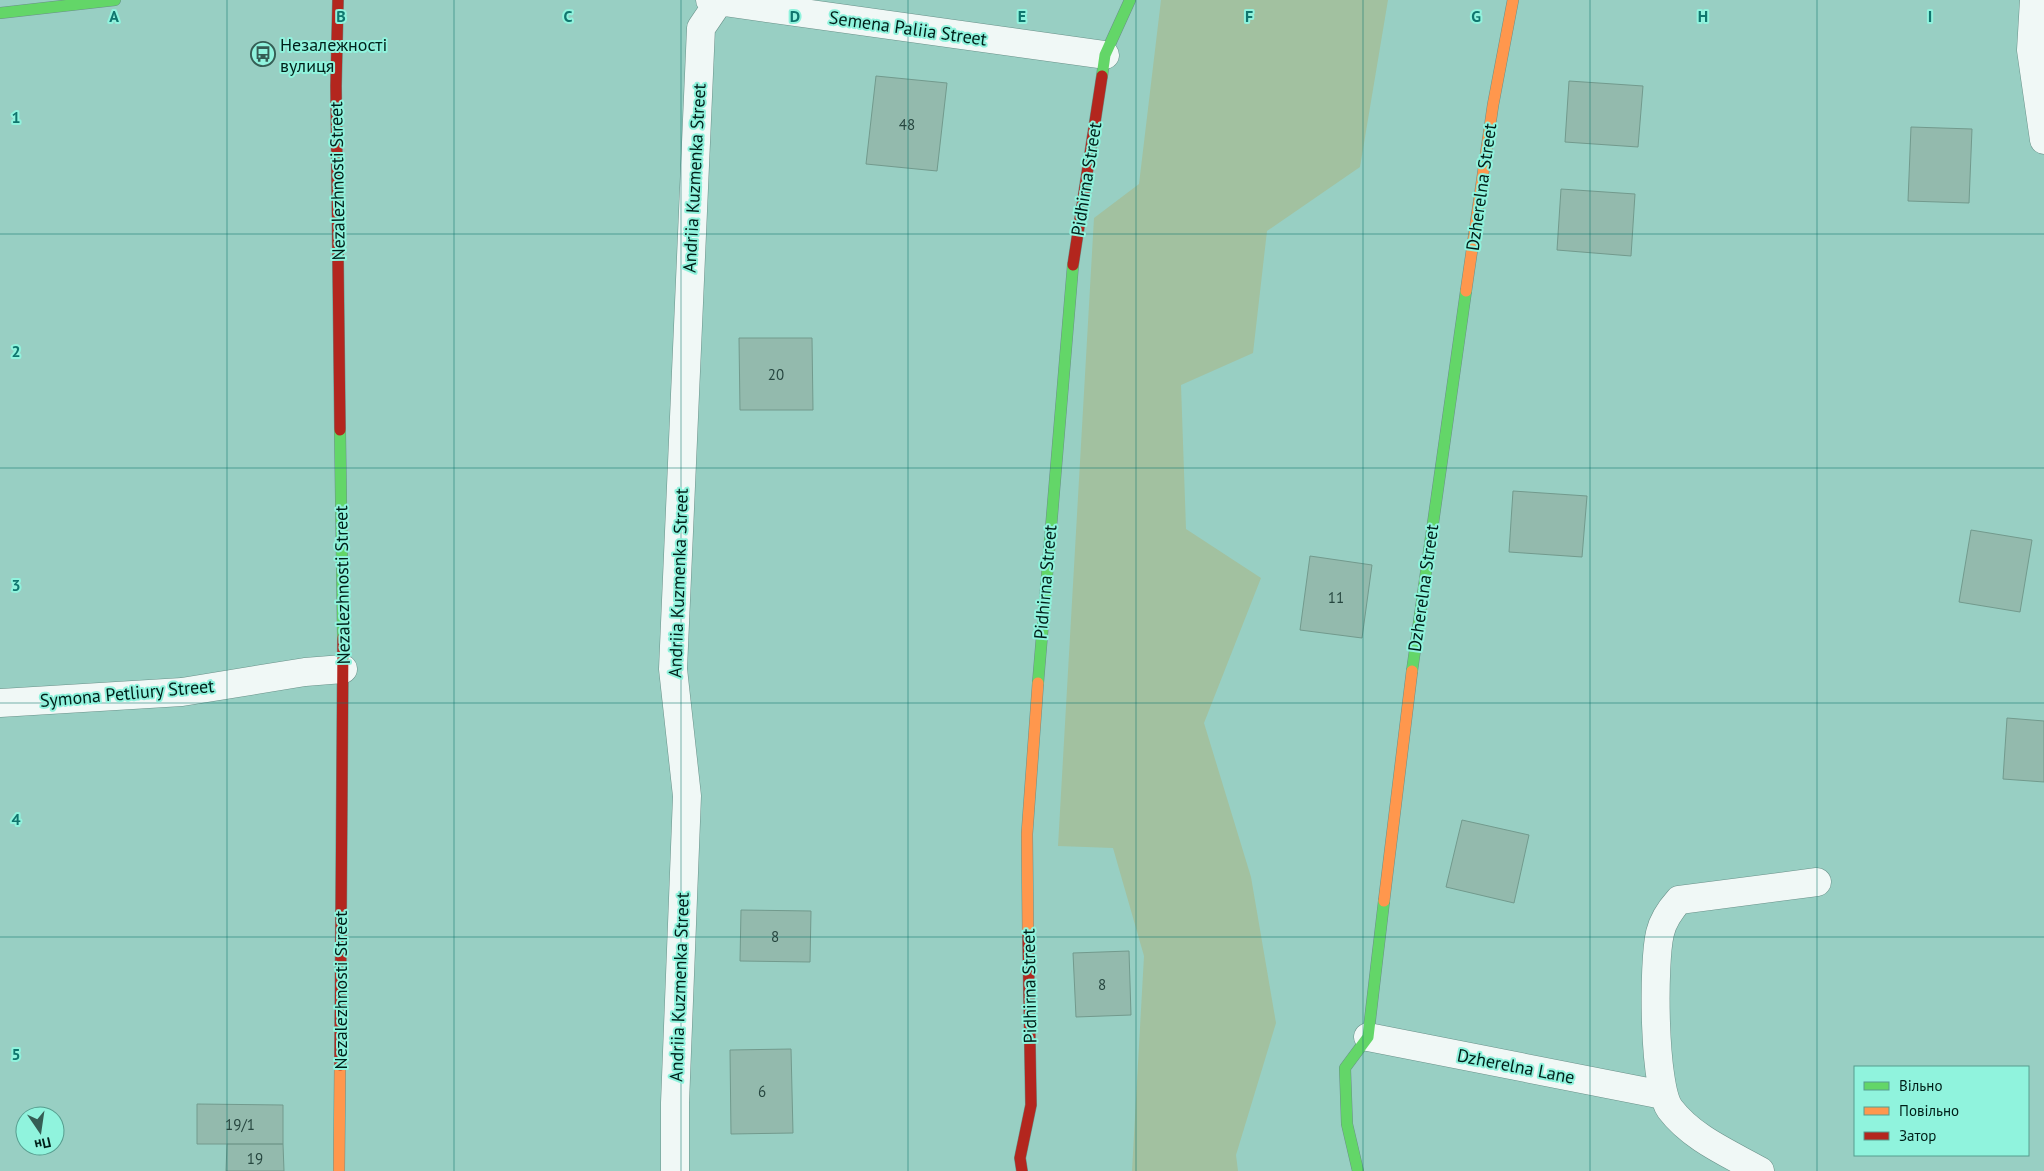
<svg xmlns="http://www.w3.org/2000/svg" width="2044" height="1171" viewBox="0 0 2044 1171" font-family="'PT Sans',sans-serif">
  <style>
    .green { fill: #a2c1a0 }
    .building { fill: #93baad; stroke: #729a8d }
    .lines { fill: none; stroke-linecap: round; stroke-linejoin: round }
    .street-casing { stroke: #699189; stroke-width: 29 }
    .fast-casing { stroke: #699189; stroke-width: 12 }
    .slow-casing { stroke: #699189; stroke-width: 12 }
    .jam-casing { stroke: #699189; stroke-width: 12 }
    .street { stroke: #f0f8f6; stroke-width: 28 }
    .fast { stroke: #63d668; stroke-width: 11 }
    .slow { stroke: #ff974d; stroke-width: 11 }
    .jam { stroke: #b3261e; stroke-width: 11 }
    .grid { fill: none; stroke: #0f766e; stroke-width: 1; stroke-opacity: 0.55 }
    .labels { text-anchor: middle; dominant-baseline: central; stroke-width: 4; stroke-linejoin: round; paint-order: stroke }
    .number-label { font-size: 15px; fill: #26463f }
    .street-label { font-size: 18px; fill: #001f19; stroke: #90f3dd }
    .poi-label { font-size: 18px; fill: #001f19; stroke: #90f3dd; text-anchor: start }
    .grid-label { font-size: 16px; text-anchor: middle; font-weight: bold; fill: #0f766e; stroke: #90f3dd; stroke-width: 4; stroke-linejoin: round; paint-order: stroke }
  </style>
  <rect width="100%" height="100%" fill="#98cfc3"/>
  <path class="green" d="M1161,0h227l-28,167 -93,64 -14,122 -72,32 5,144 75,49 -57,145 47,154 25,146 -40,132 2,16h-106l12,-215 -31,-108 -55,-2 36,-628 45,-34z"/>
  <path class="building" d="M876,76l71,7 -10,88 -71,-7z
    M1569,81l74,5 -5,61 -73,-5z
    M1911,127l61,2 -3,74 -61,-2z
    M1561,189l74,5 -4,62 -74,-6z
    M739,338h73l1,72h-73z
    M1513,491l74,5 -5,61 -73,-5z
    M1971,530l61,10 -12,72 -61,-10z
    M1310,556l62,9 -10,73 -62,-8z
    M2007,718l37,3v61l-41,-3z
    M1462,820l67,15 -15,68 -68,-16z
    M741,910l70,1 -1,51 -70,-1z
    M1129,951l2,64 -55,2 -3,-64z
    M791,1049l2,84 -62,1 -1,-84z
    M197,1104l86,1v39h-86z
    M227,1144h56l1,27h-58z"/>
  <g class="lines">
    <defs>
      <path id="street" d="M710,0l395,55
        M2034,0l-3,50 13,90
        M0,703l182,-11 123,-20 38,-3
        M1368,1037l295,58
        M675,1171v-68l12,-307 -14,-127 28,-641 19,-28
        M1760,1171c-32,-18 -68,-33 -90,-62 -17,-23 -17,-147 -10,-176 3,-13 10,-23 19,-33l138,-18"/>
      <path id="fast" d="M0,13l115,-13
        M1102,76l3,-21 25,-55
        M340,430l3,208
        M1412,671l54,-380
        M1038,683l35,-418
        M1358,1171l-11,-47 -2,-56 23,-31 16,-136"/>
      <path id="slow" d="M1466,291l27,-186 20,-105
        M1384,901l28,-230
        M1028,935l-1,-101 11,-151
        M339,1171l1,-106"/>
      <path id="jam" d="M338,0l-2,86 4,344
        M1073,265l29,-189
        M340,1065l3,-427
        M1022,1171l-2,-13 11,-53 -3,-170"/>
    </defs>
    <use href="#street" class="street-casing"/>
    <use href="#fast" class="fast-casing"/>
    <use href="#slow" class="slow-casing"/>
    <use href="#jam" class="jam-casing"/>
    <use href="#street" class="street"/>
    <use href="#fast" class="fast"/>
    <use href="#slow" class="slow"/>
    <use href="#jam" class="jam"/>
  </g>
  <path class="grid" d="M227,0v1171M454,0v1171M681,0v1171M908,0v1171M1136,0v1171M1363,0v1171M1590,0v1171M1817,0v1171M0,234h2044M0,468h2044M0,703h2044M0,937h2044"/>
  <defs>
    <symbol id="bus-ring" viewBox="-11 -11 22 22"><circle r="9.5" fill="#90f3dd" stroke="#355d54" stroke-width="1.5"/><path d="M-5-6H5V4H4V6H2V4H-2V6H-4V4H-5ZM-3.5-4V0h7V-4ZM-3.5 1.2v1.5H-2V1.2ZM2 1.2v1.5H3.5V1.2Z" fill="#355d54"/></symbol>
  </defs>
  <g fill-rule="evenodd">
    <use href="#bus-ring" x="249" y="40" width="28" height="28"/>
  </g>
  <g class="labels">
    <g class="number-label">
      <text x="907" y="124">48</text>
      <text x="776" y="374">20</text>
      <text x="1336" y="597">11</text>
      <text x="775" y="936">8</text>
      <text x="1102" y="984">8</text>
      <text x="762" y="1091">6</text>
      <text x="240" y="1124">19/1</text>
      <text x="255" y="1158">19</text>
    </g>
    <g class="street-label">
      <text transform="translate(908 28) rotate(8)">Semena Paliia Street</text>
      <text transform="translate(694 178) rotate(-87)">Andriia Kuzmenka Street</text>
      <text transform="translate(1086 179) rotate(-81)">Pidhirna Street</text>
      <text transform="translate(337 181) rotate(-91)">Nezalezhnosti Street</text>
      <text transform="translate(1481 187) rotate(-82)">Dzherelna Street</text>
      <text transform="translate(1045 582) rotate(-85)">Pidhirna Street</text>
      <text transform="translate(678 583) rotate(-88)">Andriia Kuzmenka Street</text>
      <text transform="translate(342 585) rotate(-91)">Nezalezhnosti Street</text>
      <text transform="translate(1423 588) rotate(-82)">Dzherelna Street</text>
      <text transform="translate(127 693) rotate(-5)">Symona Petliury Street</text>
      <text transform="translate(1029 986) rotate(-91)">Pidhirna Street</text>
      <text transform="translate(679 987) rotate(-88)">Andriia Kuzmenka Street</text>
      <text transform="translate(340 990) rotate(-90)">Nezalezhnosti Street</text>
      <text transform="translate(1516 1066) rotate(11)">Dzherelna Lane</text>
    </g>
    <g class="poi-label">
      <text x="280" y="44">Незалежності<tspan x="280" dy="21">вулиця</tspan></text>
    </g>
  </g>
  <g class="grid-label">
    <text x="114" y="22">A</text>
    <text x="341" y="22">B</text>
    <text x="568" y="22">C</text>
    <text x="795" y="22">D</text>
    <text x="1022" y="22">E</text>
    <text x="1249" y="22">F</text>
    <text x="1476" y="22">G</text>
    <text x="1703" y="22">H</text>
    <text x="1930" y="22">I</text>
    <text x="16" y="123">1</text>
    <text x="16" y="357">2</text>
    <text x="16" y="591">3</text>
    <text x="16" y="825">4</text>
    <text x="16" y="1060">5</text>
  </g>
  <rect x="1854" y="1066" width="175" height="90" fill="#90f3dd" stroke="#569e8f"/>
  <rect x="1864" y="1082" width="25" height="8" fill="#63d668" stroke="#569e8f"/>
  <text x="1899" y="1091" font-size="15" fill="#001f19">Вільно</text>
  <rect x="1864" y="1107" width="25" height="8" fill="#ff974d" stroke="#569e8f"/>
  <text x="1899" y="1116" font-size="15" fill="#001f19">Повільно</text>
  <rect x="1864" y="1132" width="25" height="8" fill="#b3261e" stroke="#569e8f"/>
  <text x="1899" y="1141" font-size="15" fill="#001f19">Затор</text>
  <g transform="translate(40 1131) rotate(167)"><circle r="24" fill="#90f3dd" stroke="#569e8f"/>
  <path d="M0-4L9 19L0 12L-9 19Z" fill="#355d54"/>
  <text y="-8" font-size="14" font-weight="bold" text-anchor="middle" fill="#001f19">Пн</text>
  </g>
</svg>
